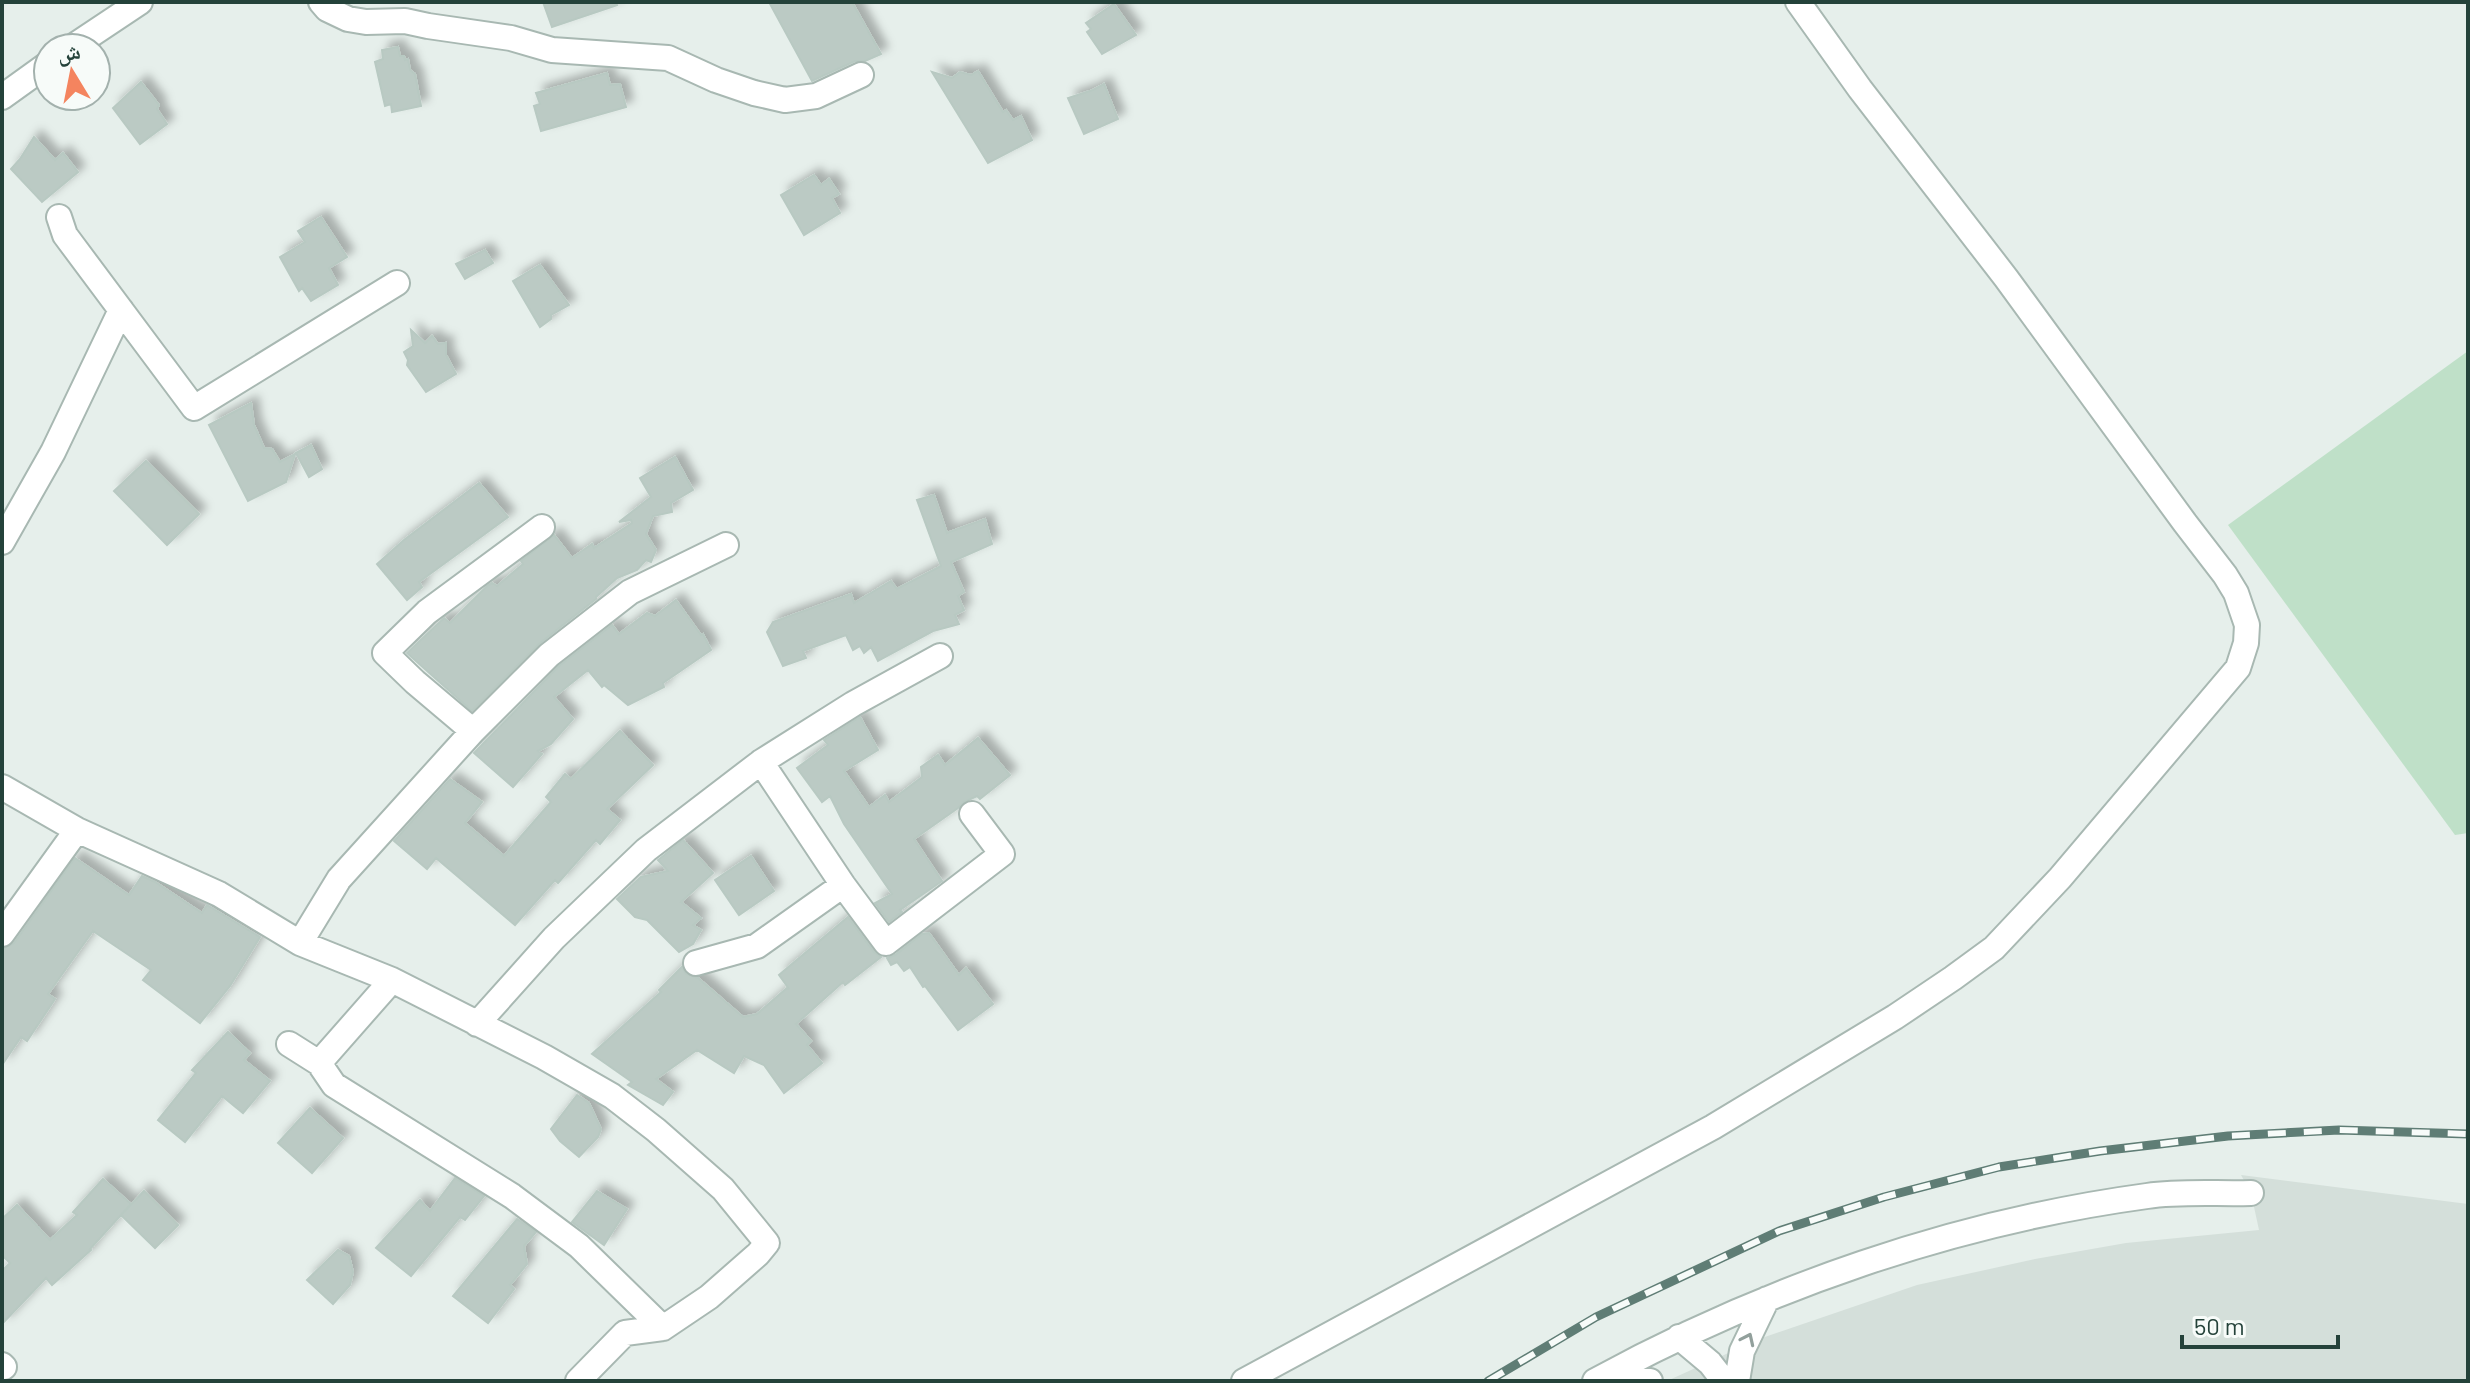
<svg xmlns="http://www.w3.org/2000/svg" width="2470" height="1383" viewBox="0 0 2470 1383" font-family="Barlow,'Noto Naskh Arabic',sans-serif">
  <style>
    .built { fill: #d4dfda }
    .green { fill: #bfe0c8 }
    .building { fill: #bbcac4; stroke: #b8c9c2; stroke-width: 2; filter: url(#shadow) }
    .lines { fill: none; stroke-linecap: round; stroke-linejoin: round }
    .street-casing { stroke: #a8b8b2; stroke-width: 28 }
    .street { stroke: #fff; stroke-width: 24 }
    .rail-casing { stroke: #5f7d75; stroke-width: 9 }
    .rail { stroke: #f7fbf9; stroke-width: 6; stroke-dasharray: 18; stroke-linecap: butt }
    .oneway { stroke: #92a09c }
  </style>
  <defs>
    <filter id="shadow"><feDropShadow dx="7" dy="-7" stdDeviation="4" flood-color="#0004"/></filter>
  </defs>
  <rect width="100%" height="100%" fill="#e6efeb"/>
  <path class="built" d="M2241,1175l227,29v177h-801l92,-42 158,-54 118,-26 91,-16 133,-13 -8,-37z"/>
  <path class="green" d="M2468,351v482l-13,2 -227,-310z"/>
  <path class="building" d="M543,2h73l1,3 -65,22z
    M769,2h83l29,52 -16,7h-10l-43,20z
    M1114,4l22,31 -34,19 -15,-22 4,-3 -5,-6z
    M398,47l2,9h4l1,4 3,-1 2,11 5,4 6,32 -29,6 -1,-8 -6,2 -10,-44 8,-3 -1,-9z
    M978,71l25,41 3,-2 7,10 8,-4 11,24 -44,23 -56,-91 20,6 8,-6 11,3z
    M607,73l3,12 10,-1 6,23 -85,24 -7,-25 6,-2 -4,-11z
    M141,82l18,23 -2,4 10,15 -27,20 -27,-36z
    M1104,84l14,35 -34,15 -16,-36 25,-8z
    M34,137l21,23 8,-7 15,19 -36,30 -31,-33 9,-10z
    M814,175l7,10 8,-6 10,15 -7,4 8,15 -36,22 -23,-40z
    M321,217l26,40 -18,11 9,17 -27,16 -9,-13 -3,3 -19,-34 25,-15 -7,-11z
    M485,250l8,13 -28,16 -9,-15z
    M540,265l29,40 -18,10v4l-11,8 -27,-46z
    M411,330l14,13 7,-7 6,8 8,-1v12l10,19 -30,18 -19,-27 1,-5 -4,-8 9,-6z
    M251,403l3,22 10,23 8,1 8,13 15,-8 -9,28 -38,19 -39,-76z
    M311,445l11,24 -13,8 -13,-24z
    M675,457l18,33 -22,13 1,9 -19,4 -7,18 10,16 -5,12 -5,-2 -9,10 -20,8 -21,19v2l-57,45 -67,67 -65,-58 37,-35 6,5 37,-37 5,-3 5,3 26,-22 -2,-3 33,-26 18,23 20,-14 2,4 38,-25 -1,-3 -12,2 32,-25 -11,-19z
    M146,461l53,53 -32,31 -53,-54z
    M479,483l29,34 -89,65 3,5 -15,13 -30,-36 27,-24z
    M934,495l13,38 38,-14 7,25 -41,18 13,30 -6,4 6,14 -9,5 4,9 -26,7 -55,30 -7,-14 -7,6 -4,-7 -7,4 -7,-15 -43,16 3,7 -23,8 -16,-34 6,-10 78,-28 3,9 37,-22 6,8 44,-23 -24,-66z
    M676,600l25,35 2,-1 8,16 -48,33 1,4 -36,18 -24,-20 -2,2 -14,-17 -34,27 19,22 -22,25 -13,7 4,3 -29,33 -39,-34 85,-87 53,-41 7,9 28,-21 8,3z
    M860,717l18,33 -34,21 25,36 16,-12 4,7 33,-25 -1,-10 17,-12 7,10 33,-27 32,37 -30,24 -3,-3 -13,6 -6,6 -44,31 28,42 -42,29 2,2 -13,10 -14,-19 17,-9 -48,-70 -14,-28 -8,6 -25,-34 31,-23 -4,-5z
    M620,731l33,34 -46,44 13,11 -20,24 -4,-4 -38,43 -3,-3 -40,45 -79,-67 -9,11 -33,-28 56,-62 32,23 -17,21 39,33 47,-54 -5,-5 19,-23 6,5z
    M683,840l30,33 -32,29 20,16 -8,7 8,5 -8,14 -14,8 -32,-32 -12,-3 -18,-18 24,-22 27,-6 -10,-11z
    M751,856l23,35 -35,24 -24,-35z
    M75,858l54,37 13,-19 13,6 47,31 5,-8 53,32 -30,49 -30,37 -57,-43 8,-10 -58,-39 -45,63 7,5 -28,42 -6,-4 -19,28v-116l12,-6z
    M848,917l26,35 7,5 -36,28 -2,-3 -47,42 15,17 -4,4 15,18 -38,30 -20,-28 -20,-9 -10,17 -37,-23 -41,29 17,13 -10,13 -35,-20 4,-3 -40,-28 69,-62 -2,-2 23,-23 4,7 12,4 45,39 14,-3 30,-26 2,1 -10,-14z
    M929,933l30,42 7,-7 27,36 -35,26 -33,-44 -2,1 -13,-20 -6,4 -7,-9 -6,3 -4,-7 8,-3 27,-21z
    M228,1032l22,21 -6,7 26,21 -27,32 -21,-17 -37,46 -27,-22 38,-47 -4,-3z
    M577,1095l12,8 12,26 -3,8 -19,20 -19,-16 -9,-12z
    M310,1108l33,30 -31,35 -34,-30z
    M455,1178l29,18 -19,24 -5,-3 -49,59 -35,-28 44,-48 10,11z
    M103,1179l28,25 -41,45 1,1 -39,35 -6,-7 -44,46v-53l8,-8 -8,-8v-36l15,-14 33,35 27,-25 -4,-3z
    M144,1191l34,34 -23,23 -34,-33z
    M597,1191l30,18 -23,36 -32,-23z
    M517,1219l19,13 -12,14 3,18 -17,21 4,4 -26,34 -35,-27z
    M338,1250l11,6 4,16 -3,13 -17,19 -26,-24z"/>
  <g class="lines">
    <defs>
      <path id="street" d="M321,2l6,7 21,10 18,3 39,-1 23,5 83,12 41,12 116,8 48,22 38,13 31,7 31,-4 45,-21
        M71,48l69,-46
        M2,97l46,-33
        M59,217l6,18 129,173 203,-125
        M2,542l51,-90 68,-142
        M473,731l-58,-49 -30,-29 42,-41 115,-85
        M761,762l82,123 43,58 116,-89 -30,-40
        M2,787l75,43 142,64 81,49 92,37 152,77 68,39 44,34 67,59 44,54 -9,11 -49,43 -46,31 -38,5 -47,48
        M2,934l75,-104
        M300,943l39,-64 134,-148 76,-76 81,-63 96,-47
        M696,963l61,-17 86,-61
        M392,980l-73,83 15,22 178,111 67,50 84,82
        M477,1024l77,-86 92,-88 115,-88 92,-58 87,-48
        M289,1044l30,19
        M1679,1337l31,26 14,18
        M2,1365l2,2
        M1244,1381l469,-254 182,-110 58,-39 41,-30 66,-70 178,-210 8,-25 1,-18 -11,-32 -11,-18 -40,-52 -179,-245 -146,-189 -62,-87
        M1595,1381c170,-93 360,-159 552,-185 34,-5 70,-2 104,-3
        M1604,1381l18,-2 28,2
        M1737,1381l5,-30 25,-52"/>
    </defs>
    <use href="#street" class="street-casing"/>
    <use href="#street" class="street"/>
    <defs>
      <path id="rail" d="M1488,1381l108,-64 183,-86 105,-34 115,-30 101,-16 128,-15 111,-6 129,4"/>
    </defs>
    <use href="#rail" class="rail-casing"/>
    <use href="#rail" class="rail"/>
  </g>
  <defs><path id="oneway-chevron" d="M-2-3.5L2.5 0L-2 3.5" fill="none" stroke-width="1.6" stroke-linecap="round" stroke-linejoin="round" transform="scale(2)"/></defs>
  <use class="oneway" href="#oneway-chevron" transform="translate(1748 1339) rotate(-65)"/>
  <rect width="2470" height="1383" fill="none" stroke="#24423a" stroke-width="8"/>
  <g transform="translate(72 72) rotate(350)"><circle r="38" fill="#f7fbf9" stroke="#a3b1ad" stroke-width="2"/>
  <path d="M0-6L14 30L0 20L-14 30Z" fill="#f4845f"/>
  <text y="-12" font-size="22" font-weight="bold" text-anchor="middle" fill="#24423a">ش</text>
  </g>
  <path d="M2182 1335v12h156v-12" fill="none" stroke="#24423a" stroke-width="4"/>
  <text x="2194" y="1335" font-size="24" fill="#24423a" stroke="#f7fbf9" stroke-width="6" paint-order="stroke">50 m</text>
</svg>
